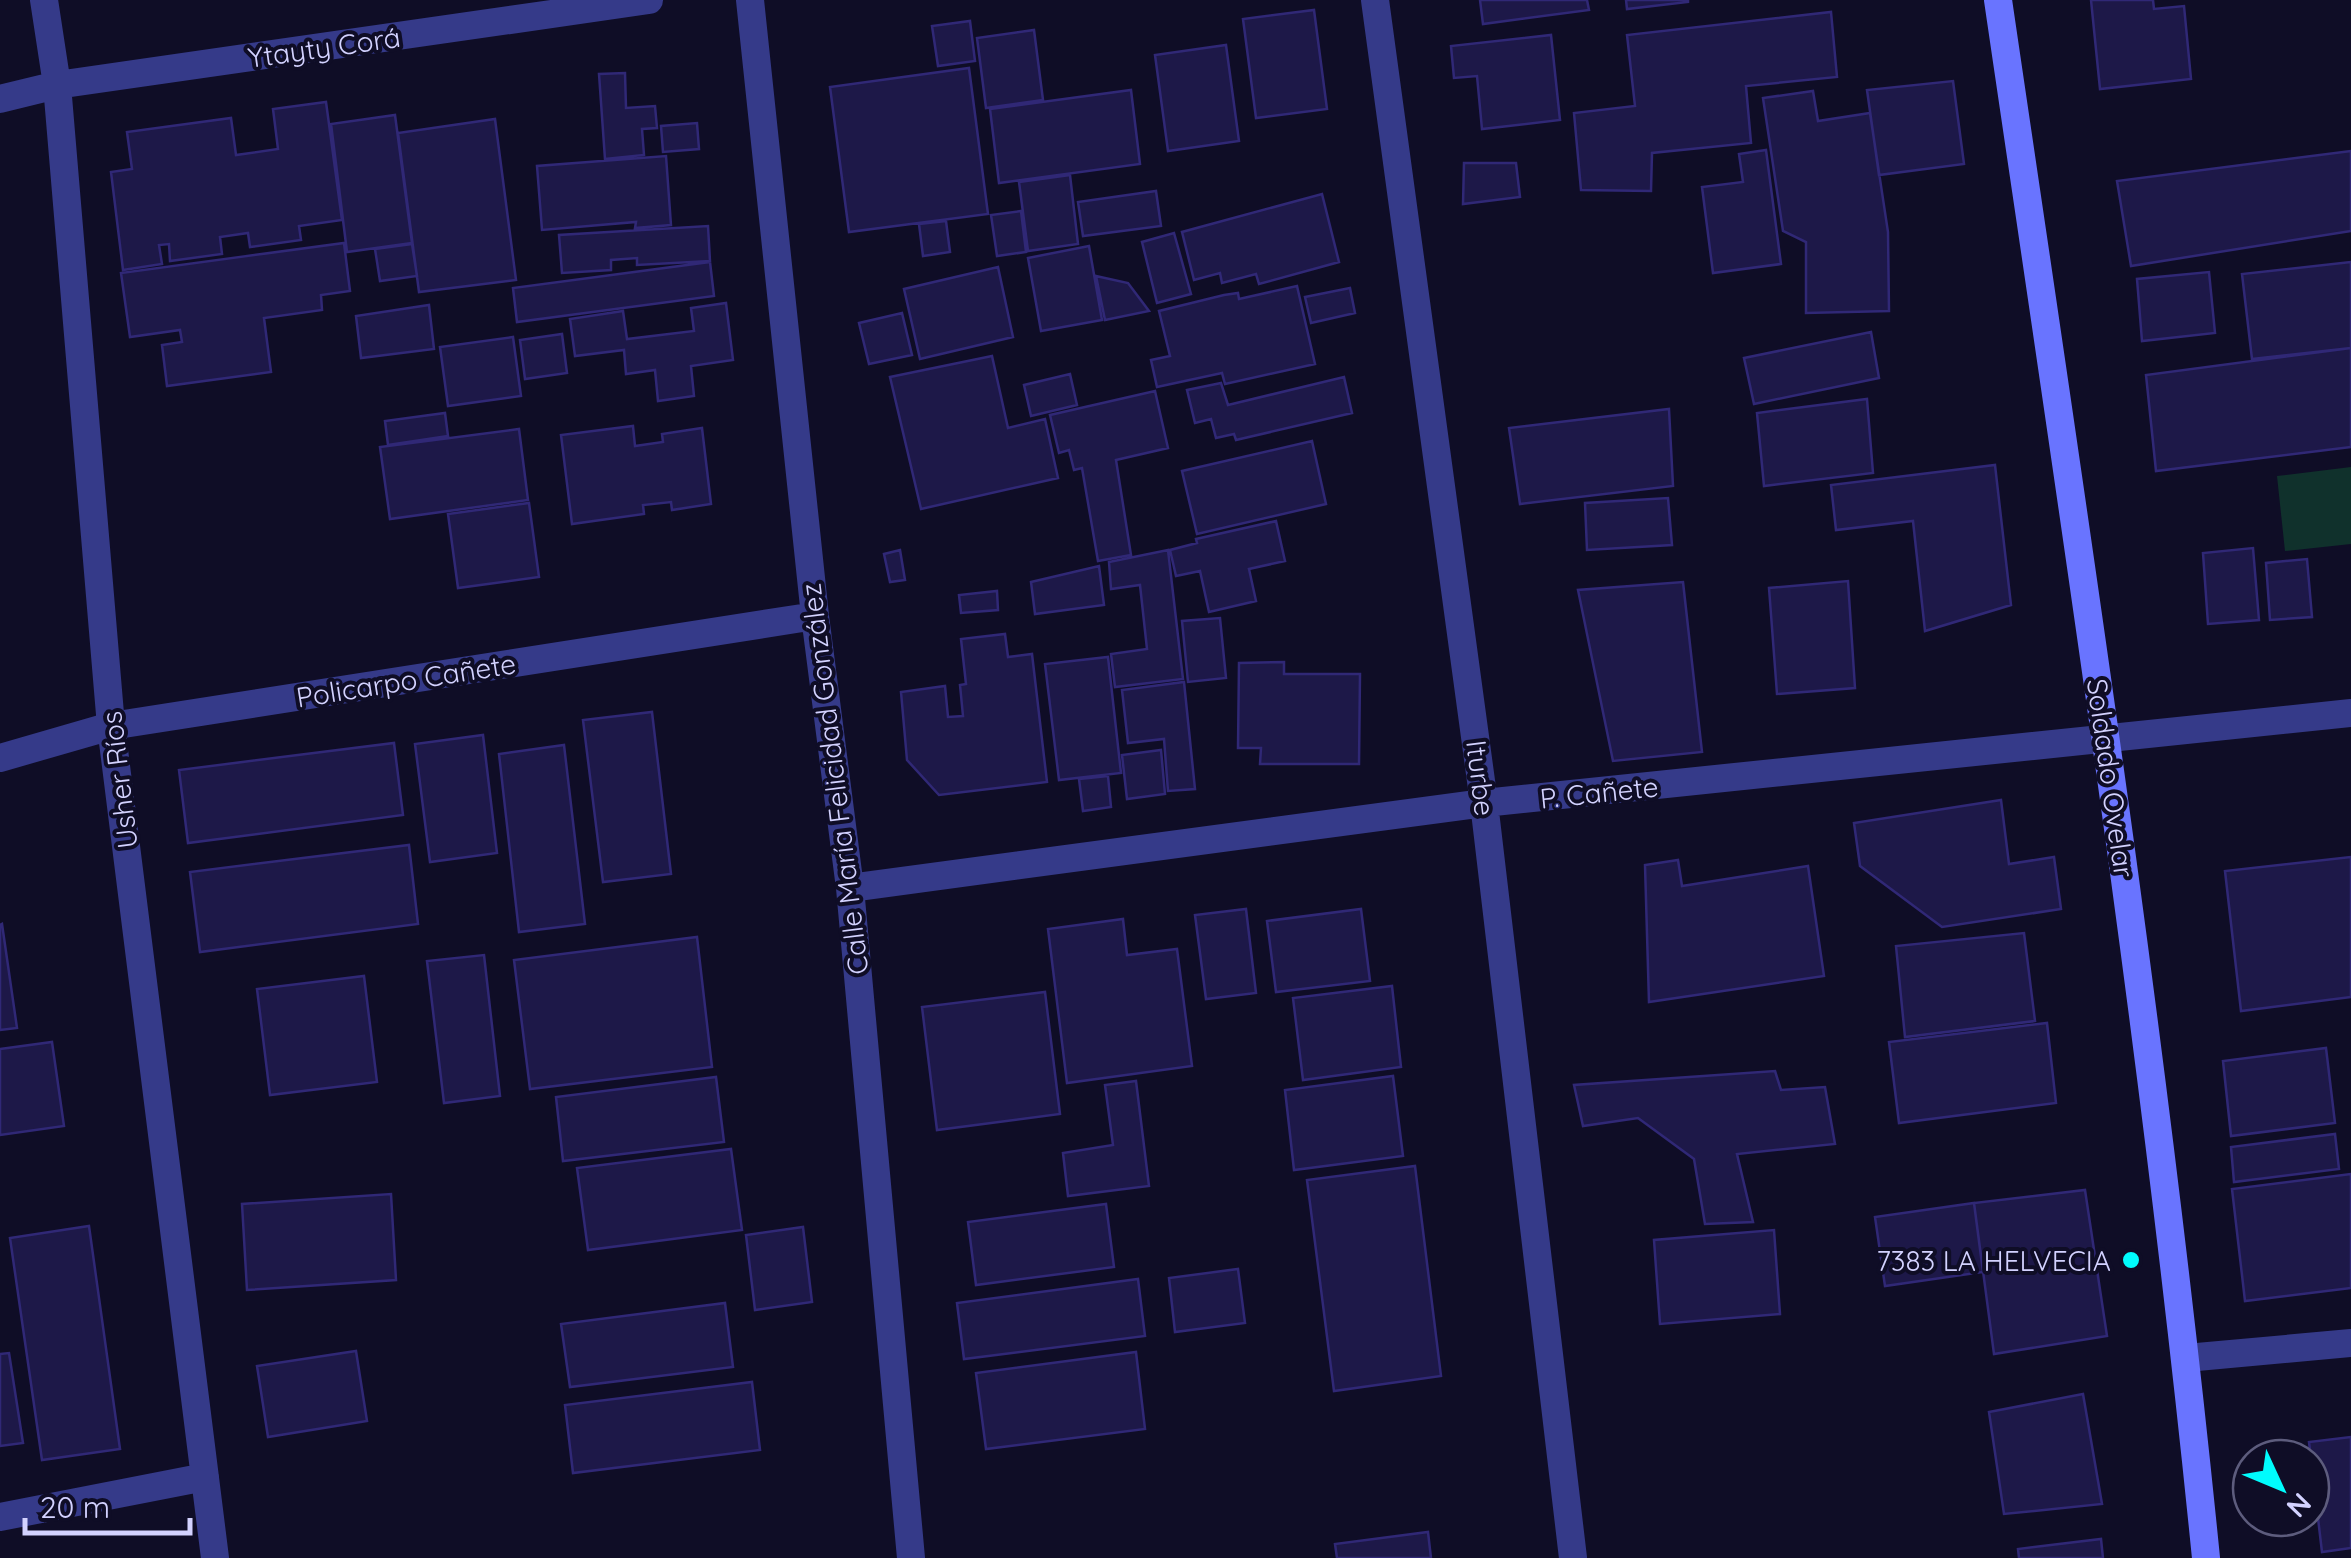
<svg xmlns="http://www.w3.org/2000/svg" width="2351" height="1558" viewBox="0 0 2351 1558" font-family="Quicksand,sans-serif">
  <style>
    .green { fill: #10312c }
    .building { fill: #1d1848; stroke: #302876; stroke-width: 2.5 }
    .lines { fill: none; stroke-linecap: round; stroke-linejoin: round }
    .minor { stroke: #353a89; stroke-width: 28 }
    .secondary { stroke: #6974ff; stroke-width: 28 }
    .poi-dot { fill: #00fcfd; stroke: #0f0d26; stroke-width: 4 }
    .labels { text-anchor: middle; dominant-baseline: central; stroke-width: 8; stroke-linejoin: round; paint-order: stroke }
    .street-label { font-size: 28px; fill: #d3d2ff; stroke: #0f0d26 }
    .poi-label { font-size: 28px; fill: #d3d2ff; stroke: #0f0d26; text-anchor: end }
  </style>
  <rect width="100%" height="100%" fill="#0f0d26"/>
  <path class="green" d="M2351,467v77l-66,7 -8,-75z"/>
  <path class="building" d="M1480,0h107l2,10 -106,14z
    M1626,0h62v2l-61,7z
    M2091,0h62l1,9 30,-3 7,73 -91,10z
    M1314,10l13,99 -71,9 -13,-99z
    M1831,12l6,65 -91,9 5,57 -99,10 -1,38 -70,-1 -7,-77 61,-7 -8,-71z
    M970,21l5,40 -37,5 -6,-40z
    M1034,30l9,70 -57,8 -9,-70z
    M1551,35l9,85 -78,9 -5,-53 -23,2 -3,-32z
    M1226,45l13,96 -71,10 -13,-96z
    M969,68l19,146 -139,18 -19,-145z
    M625,73l1,35 29,-2 2,22 -15,1 2,26 -39,4 -6,-85z
    M1953,81l11,83 -85,11 -12,-85z
    M1131,90l9,74 -141,19 -9,-74z
    M1813,91l5,30 52,-8 18,119 1,79 -83,2v-71l-23,-11 -20,-133z
    M326,102l16,118 -43,6 2,14 -51,7 -2,-14 -28,4 2,17 -52,7 -1,-17 -10,1 3,19 -39,6 -12,-98 21,-3 -5,-37 104,-14 5,37 42,-6 -5,-40z
    M395,115l17,128 -65,9 -16,-128z
    M495,119l21,161 -97,12 -21,-159z
    M697,123l2,26 -36,3 -2,-26z
    M1766,150l15,114 -68,9 -11,-86 41,-5 -4,-28z
    M2351,151v80l-220,35 -14,-85z
    M666,156l5,69 -36,3 1,-6 -94,8 -5,-64z
    M1464,163h52l4,34 -57,7z
    M1070,175l8,69 -50,7 -9,-69z
    M1156,191l5,35 -78,10 -5,-34z
    M1322,194l17,68 -80,22 -3,-10 -34,9 -2,-10 -26,7 -12,-48z
    M1021,211l5,41 -29,4 -6,-41z
    M946,221l4,31 -27,4 -4,-32z
    M708,226l2,35 -73,4v-7l-26,2v10l-49,3 -3,-38z
    M1174,233l17,61 -34,9 -15,-61z
    M344,243l6,48 -29,4 1,15 -58,8 7,54 -104,14 -5,-41 20,-3 -2,-12 -50,7 -9,-64z
    M412,244l5,32 -37,5 -5,-32z
    M1089,246l13,74 -61,11 -13,-73z
    M710,262l4,34 -197,26 -4,-34z
    M2351,262v86l-99,11 -10,-85z
    M998,267l15,70 -93,22 -16,-70z
    M2209,272l6,61 -73,8 -5,-62z
    M1096,276l32,7 21,28 -44,9z
    M1297,286l18,78 -90,20 -3,-11 -65,14 -6,-27 19,-4 -11,-45 65,-16 14,-2 1,6z
    M1350,288l5,25 -44,10 -6,-26z
    M726,303l7,57 -42,6 3,30 -36,5 -3,-31 -29,4 -2,-24 -49,6 -5,-37 53,-8 4,28 67,-8 -3,-23z
    M429,305l5,44 -73,9 -5,-42z
    M902,313l10,42 -43,9 -10,-41z
    M1871,332l8,46 -125,26 -10,-46z
    M562,334l5,39 -42,6 -5,-39z
    M513,337l8,59 -73,10 -8,-59z
    M2351,348v99l-195,24 -10,-96z
    M992,356l16,72 37,-9 13,59 -137,31 -31,-132z
    M1070,374l7,31 -46,11 -7,-31z
    M1344,377l8,36 -116,27 -2,-6 -18,4 -5,-19 -16,4 -8,-33 34,-7 7,22z
    M1155,391l13,57 -52,12 15,95 -33,6 -16,-93 -8,2 -5,-20 -10,3 -9,-38z
    M1867,399l6,74 -109,13 -7,-73z
    M1669,409l4,77 -153,18 -11,-76z
    M445,413l3,23 -60,9 -3,-24z
    M633,426l2,20 28,-4 -1,-8 40,-6 9,76 -39,6 -1,-8 -28,3 1,9 -72,10 -11,-89z
    M519,429l9,71 -138,19 -10,-72z
    M1312,441l14,63 -129,30 -15,-63z
    M1995,465l16,140 -86,26 -12,-110 -77,9 -5,-45z
    M1668,498l4,47 -85,5 -2,-47z
    M529,503l10,74 -81,11 -10,-74z
    M1276,521l9,40 -36,8 7,32 -47,11 -9,-41 -24,5 -6,-26 27,-7 -1,-4z
    M2253,548l6,72 -51,4 -5,-71z
    M900,550l5,30 -15,2 -6,-28z
    M1168,550l15,129 -68,8 -4,-33 36,-5 -7,-64 -29,4 -2,-27z
    M2307,559l5,58 -42,3 -4,-57z
    M1099,566l5,39 -69,9 -4,-32z
    M1848,581l7,107 -78,6 -8,-106z
    M1683,582l19,170 -89,9 -35,-171z
    M997,591l1,19 -37,3 -2,-18z
    M1220,618l6,60 -38,4 -6,-61z
    M1005,634l3,23 24,-3 15,128 -108,13 -32,-35 -6,-68 44,-6 3,31 15,-1 -3,-31 6,-1 -5,-45z
    M1108,657l13,116 -62,7 -14,-116z
    M1284,662v12h76l-1,90h-99l1,-16h-23l1,-85z
    M1184,682l11,107 -27,2 -4,-52 -36,4 -6,-53z
    M652,712l19,162 -68,8 -20,-162z
    M483,735l14,118 -67,9 -15,-118z
    M394,743l9,72 -215,28 -9,-73z
    M564,745l21,179 -66,8 -20,-178z
    M1161,750l4,44 -38,5 -5,-44z
    M1108,776l3,31 -28,4 -4,-32z
    M2001,800l8,64 45,-7 7,52 -119,18 -82,-61 -6,-43z
    M409,845l9,79 -218,28 -10,-80z
    M2351,857v140l-110,14 -16,-140z
    M1678,860l4,26 126,-20 16,110 -175,26 -4,-137z
    M1246,909l10,84 -50,6 -11,-84z
    M1361,909l9,72 -94,11 -9,-71z
    M1123,919l4,36 50,-6 15,117 -125,17 -19,-154z
    M2,924l15,104 -17,2v-105z
    M2024,933l11,88 -130,16 -9,-91z
    M697,937l15,130 -182,22 -16,-129z
    M484,955l16,141 -56,7 -17,-142z
    M364,976l13,106 -107,13 -13,-106z
    M1392,986l9,81 -98,13 -10,-82z
    M1045,992l15,122 -123,16 -15,-123z
    M2047,1023l9,80 -157,20 -10,-81z
    M52,1042l12,84 -64,9v-86z
    M2326,1048l9,75 -104,13 -8,-75z
    M1775,1071l6,19 44,-3 10,57 -98,10 16,68 -48,2 -11,-65 -56,-41 -55,8 -9,-41z
    M1393,1076l10,80 -109,14 -9,-80z
    M716,1077l8,65 -161,19 -7,-64z
    M1136,1081l13,105 -81,10 -5,-43 50,-8 -8,-60z
    M2335,1134l4,35 -105,13 -3,-35z
    M731,1149l11,81 -154,20 -11,-82z
    M1415,1166l26,210 -107,15 -27,-211z
    M2351,1174v114l-106,13 -13,-112z
    M2085,1190l22,146 -113,18 -20,-151z
    M391,1194l5,86 -149,10 -5,-86z
    M1974,1203l9,69 -98,14 -10,-69z
    M1106,1204l8,63 -138,18 -8,-63z
    M89,1226l31,223 -78,11 -32,-222z
    M803,1227l9,75 -57,8 -9,-75z
    M1774,1230l6,84 -120,10 -6,-84z
    M1238,1269l7,54 -70,9 -6,-54z
    M1138,1279l7,57 -181,23 -7,-56z
    M725,1303l8,64 -163,20 -9,-63z
    M356,1351l11,70 -99,16 -11,-71z
    M1136,1352l9,77 -159,20 -10,-76z
    M9,1353l14,90 -23,3v-92z
    M752,1382l8,68 -187,23 -8,-68z
    M2083,1394l19,110 -98,10 -15,-102z
    M2351,1437v111l-29,4 -13,-110z
    M1428,1532l3,26h-94l-2,-14z
    M2101,1539l2,19h-84l-1,-9z"/>
  <g class="lines">
    <path class="minor" d="M44,0l13,85 54,641 104,832
      M750,0l65,616 35,272 61,670
      M1375,0l109,803 89,755
      M0,99l57,-14 592,-85
      M0,758l111,-32 704,-110
      M850,888l634,-85 867,-90
      M2186,1358l165,-15
      M0,1517l205,-40"/>
    <path class="secondary" d="M1998,0c76,518 156,1036 208,1558"/>
  </g>
  <circle class="poi-dot" cx="2131" cy="1260" r="10"/>
  <g class="labels">
    <g class="street-label">
      <text transform="translate(324 47) rotate(-8)">Ytayty Corá</text>
      <text transform="translate(406 680) rotate(-9)">Policarpo Cañete</text>
      <text transform="translate(1481 778) rotate(83)">Iturbe</text>
      <text transform="translate(2111 778) rotate(82)">Soldado Ovelar</text>
      <text transform="translate(834 779) rotate(-97)">Calle María Felicidad González</text>
      <text transform="translate(119 780) rotate(-97)">Usher Ríos</text>
      <text transform="translate(1599 792) rotate(-6)">P. Cañete</text>
    </g>
    <g class="poi-label">
      <text x="2111" y="1260">7383 LA HELVECIA</text>
    </g>
  </g>
  <g transform="translate(2281 1488) rotate(134)"><circle r="48" fill="#0f0d26" stroke="#5d5c7d" stroke-width="2.5"/>
  <path d="M0-8L18 38L0 25L-18 38Z" fill="#00fcfd"/>
  <text y="-15" font-size="28" font-weight="bold" text-anchor="middle" fill="#d3d2ff">N</text>
  </g>
  <path d="M25 1518v15h165v-15" fill="none" stroke="#d3d2ff" stroke-width="5"/>
  <text x="40" y="1518" font-size="30" fill="#d3d2ff" stroke="#0f0d26" stroke-width="8" paint-order="stroke">20 m</text>
</svg>
